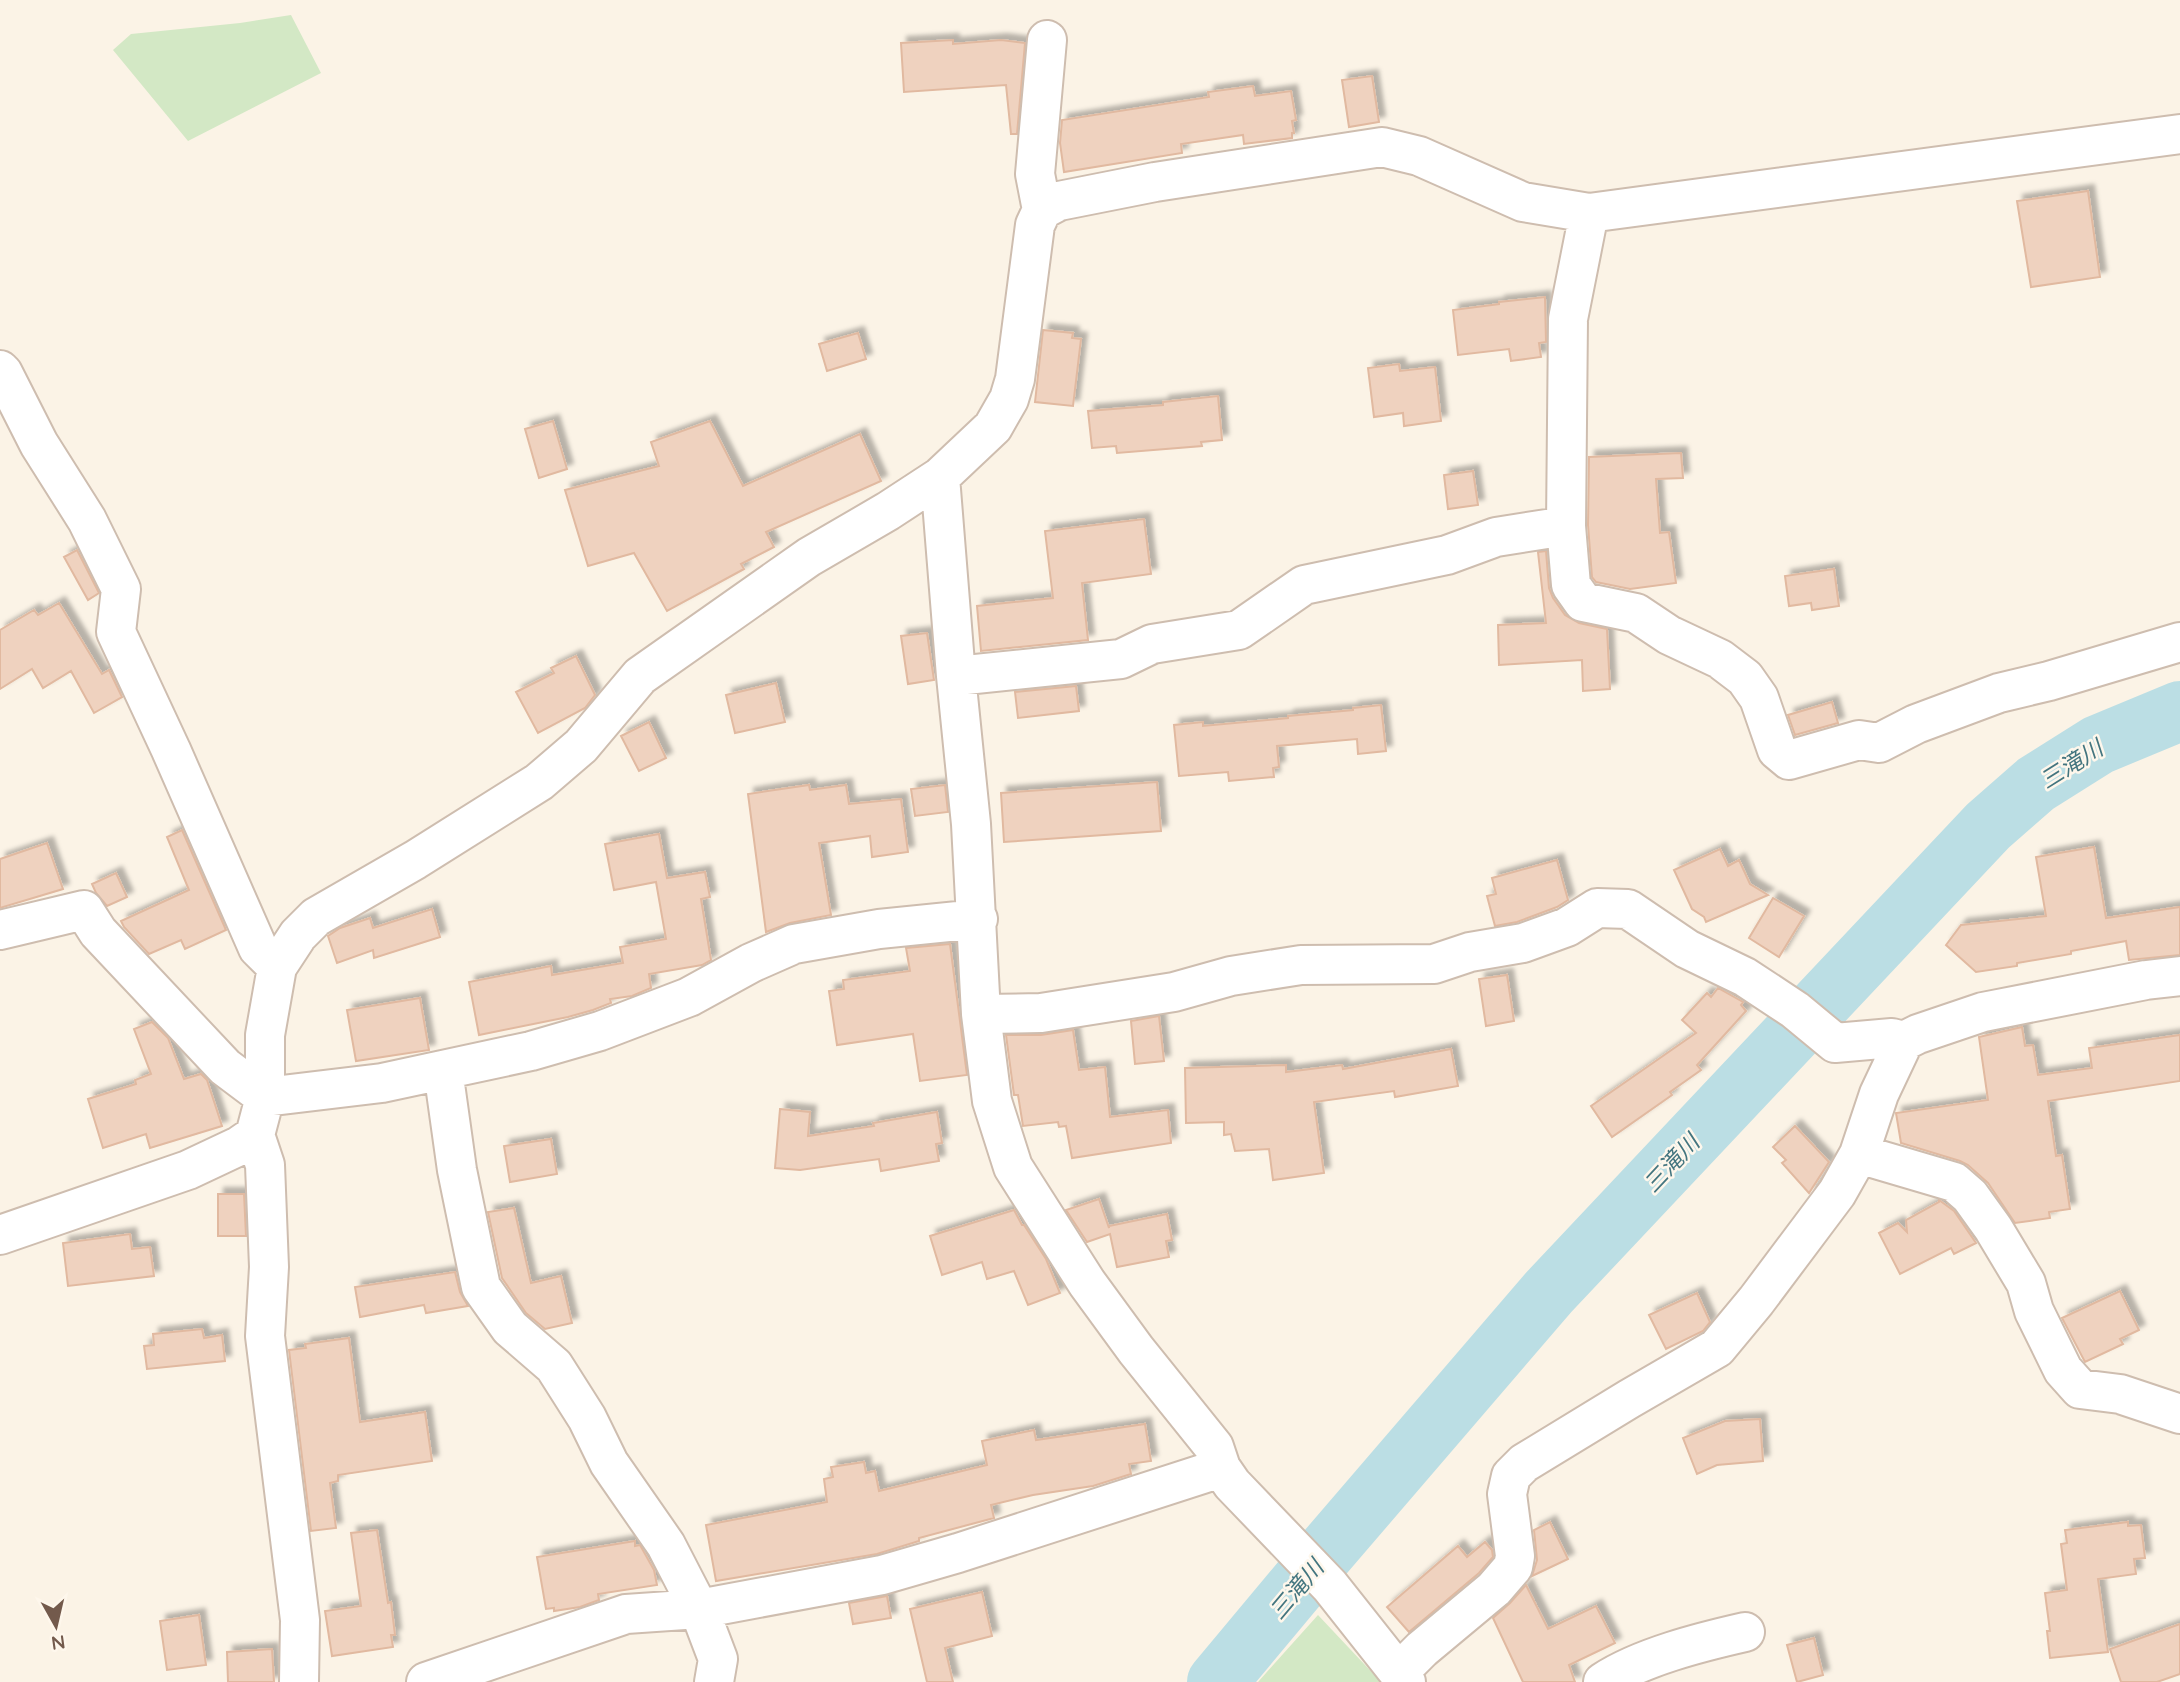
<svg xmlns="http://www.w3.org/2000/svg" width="2180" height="1682" viewBox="0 0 2180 1682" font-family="Quicksand,'Noto Sans JP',sans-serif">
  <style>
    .green { fill: #d3e8c5 }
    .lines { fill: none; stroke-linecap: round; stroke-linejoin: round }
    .river { stroke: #bbdee4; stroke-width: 60 }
    .building { fill: #efd2bf; stroke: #e1b9a0; stroke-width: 2; filter: url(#shadow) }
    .minor-casing { stroke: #cebdaf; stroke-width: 42 }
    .minor { stroke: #fff; stroke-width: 38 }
    .labels { text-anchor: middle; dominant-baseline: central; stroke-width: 5; stroke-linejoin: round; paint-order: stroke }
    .water-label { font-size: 23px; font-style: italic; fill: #43757f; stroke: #fef7ec }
  </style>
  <defs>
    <filter id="shadow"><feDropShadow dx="6" dy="-6" stdDeviation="2" flood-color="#0004"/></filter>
  </defs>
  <rect width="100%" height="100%" fill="#fbf3e6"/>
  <path class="green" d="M291,15l30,58 -133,68 -75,-91 18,-16 109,-11z
    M1318,1615l63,67h-123z"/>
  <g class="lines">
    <path class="river" d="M1217,1682l106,-127 226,-263 439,-466 48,-42 62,-39 82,-34"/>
  </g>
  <path class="building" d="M953,40v4l48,-4 24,3 -8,91h-6l-5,-49 -102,7 -3,-49z
    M1372,76l7,46 -30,5 -7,-47z
    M1253,86l2,10 36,-5 5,29 -4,1 2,12h-2v5l-48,6 -1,-9 -62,9 1,9 -118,19 -4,-29 2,-23 147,-23 -1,-5z
    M2088,191l12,86 -69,10 -14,-86z
    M1545,297l1,45 -7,1 2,14 -30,4 -2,-12 -51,6 -5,-45 46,-6v-2z
    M1043,330l30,3 -1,5 9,1 -8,67 -38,-4z
    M858,333l8,26 -39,12 -8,-27z
    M1399,364l1,7 35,-4 6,54 -37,5 -1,-13 -29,4 -6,-49z
    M1218,396l4,44 -21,2 1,4 -85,7 -1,-7 -24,2 -4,-37 75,-6v-3z
    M553,421l14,48 -28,9 -14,-49z
    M710,421l33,65 117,-52 21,47 -115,51 8,15 -33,17 3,5 -77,42 -33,-58 -46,13 -23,-76 94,-24 -8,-24z
    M1681,453l2,25 -27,1 4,54 9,-1 7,51 -46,6 -34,-7 -4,-5 -4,-52 1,-68z
    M1473,471l5,34 -30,4 -4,-34z
    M1144,519l7,55 -69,9 6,57 -107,11 -4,-45 76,-8 -8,-67z
    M77,550l22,43 -11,7 -24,-43z
    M1546,551l3,37 4,10 12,17 14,8 28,6 3,60 -27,2 -1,-31 -83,5 -1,-40 48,-2 -8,-71z
    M1834,569l5,37 -27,4 -1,-7 -22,3 -4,-30z
    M59,603l43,71 7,-4 13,27 -28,16 -23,-42 -28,17 -11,-19 -32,20v-59l34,-20 4,5z
    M927,633l7,47 -26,4 -7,-48z
    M576,656l19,39 -10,13 -47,25 -22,-41 38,-19 -3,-5z
    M776,683l9,39 -50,11 -9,-38z
    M1076,686l3,25 -61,7 -3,-26z
    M1832,702l6,21 -43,12 -7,-20z
    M1381,705l5,46 -28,3 -1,-15 -80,7 2,21 -6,1 1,9 -45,4 -1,-9 -49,4 -5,-51 29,-3v4l85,-8v-2l65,-6v-2z
    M649,722l17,36 -27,13 -18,-35z
    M1157,782l4,49 -157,11 -3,-49z
    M809,785l1,5 36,-5 3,19 52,-5 7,53 -36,5 -2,-21 -51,7 12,72 -41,8 -24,9 -18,-138z
    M945,785l3,27 -33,4 -4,-27z
    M182,830l44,100 -41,19 -4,-9 -32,14 -25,-27 -3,-6 68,-31 -22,-53z
    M659,834l8,44 38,-6 5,25 -9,2 10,61 -9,5 -53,9 2,14 -19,8 -22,3 1,4 -18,7 -25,7 -89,18 -10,-53 82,-16 1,9 71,-12 -3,-16 46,-8 -10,-57 -42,8 -9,-46z
    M47,843l16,46 -63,19v-49z
    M2094,847l12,71 74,-11v48l-51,5 -3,-19 -55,10v3l-54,9v3l-41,6 -30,-27 15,-20 85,-9 -10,-59z
    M1720,849l8,17 11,-6 11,24 18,11 -62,27 -2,-5 -12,-8 -18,-39z
    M1557,860l11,40 -11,7 -40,15 -22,4 -8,-30 9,-2 -4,-16z
    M116,873l11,24 -20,9 -11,-13 -4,-9z
    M1773,898l31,18 -25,41 -30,-19z
    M432,909l8,28 -66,21 -1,-8 -36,13 -9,-27 12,-8 30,-10 3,10z
    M950,944l17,131 -47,6 -7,-47 -76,11 -8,-54 15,-2 -1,-9 67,-9 -4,-23z
    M1507,975l7,46 -28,5 -7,-47z
    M1718,988l25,14 -2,3 5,6 -49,54 4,5 -31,22 2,3 -60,42 -21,-31 105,-73 -14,-13 25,-27 4,4z
    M420,998l9,52 -73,11 -9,-51z
    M1159,1016l5,45 -29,3 -4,-43z
    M152,1022l16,16 16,41 17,-5 6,6 15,46 -72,22 -4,-14 -43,14 -15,-49 48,-15 -1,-4 16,-6 -17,-45z
    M2022,1027l3,19 8,-1 5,30 54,-7 -3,-20 91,-13v46l-132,20 8,55 6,-1 8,54 -21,3 1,6 -35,5 -27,-40 -20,-18 -8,-4 -59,-18 -5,-30 92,-13 -9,-63z
    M1073,1030l6,40 26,-3 5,50 58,-7 3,33 -99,15 -6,-32 -7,1 -1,-5 -35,4 -5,-31h-4l-8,-60h35z
    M1451,1049l7,37 -63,11 -1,-6 -80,11 10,71 -51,7 -4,-31 -34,2 -4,-17 -7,1v-13l-38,1 -1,-55 101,-3v7l56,-7 1,4z
    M780,1109l30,3 -2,24 66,-10 -1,-3 64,-11 5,31 -6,1 3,17 -58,10 -2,-12 -79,11 -25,-2z
    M1795,1126l34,36 -20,31 -27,-30 4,-3 -13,-13z
    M551,1139l6,35 -47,8 -6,-36z
    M218,1194h26l2,42h-28z
    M1099,1199l10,29v-2l58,-12 5,26 -6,1 3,16 -52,10 -7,-33 -23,8 -21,-32z
    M1939,1200l15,11 22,32 -22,11 -3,-6 -51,26 -21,-41 19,-10 9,9 -1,-12 33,-18z
    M514,1208l17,75 30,-7 11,47 -27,6 -19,-16 -24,-35 -14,-66z
    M1014,1210l8,15h2l22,34 14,34 -32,12 -14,-34 -27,8 -5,-17 -40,13 -12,-39z
    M130,1234l2,15 18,-2 4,29 -86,10 -5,-43z
    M455,1272l5,20 8,14 -42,7 -2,-8 -64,12 -5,-30z
    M2120,1291l19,39 -19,9 3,5 -38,18 -23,-44z
    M1697,1293l13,29 -7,9 -37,18 -17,-34z
    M202,1329l2,9 18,-3 3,26 -78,8 -3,-23 10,-1 -1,-11z
    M349,1338l11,84 65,-10 7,49 -94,14v6l-8,2 6,45 -25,3 -22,-181 17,-2 -1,-4z
    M1760,1419l3,42 -46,4 -20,9 -14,-36 42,-17z
    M1145,1424l6,37 -22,3 2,10 -38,12 -60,9 -42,10 3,13 -75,20v3l-42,13 -161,27 -10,-56 121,-23 -3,-23 9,-2 -2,-10 33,-5 2,11 9,-2 4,20 108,-26 -5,-24 52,-11 2,10z
    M1550,1522l18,37 -36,17 5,-16 -3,-30z
    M2128,1522v4l13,-1 4,33 -11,1 2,15 -38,5 10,73 -58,6 -3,-27h3l-5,-38 22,-3 -6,-46 6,-1 -2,-13z
    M377,1530l11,73 3,-1 4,33h-4l2,12 -61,9 -7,-45 36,-5 -10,-73z
    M635,1541v5l5,-1 14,25 3,15 -59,9 1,6 -19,7 -26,4v-3l-8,1 -9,-52z
    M1485,1542l7,8 1,7 -14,16 -70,59 -22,-25 71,-61 9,11z
    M1526,1585l22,44 48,-23 19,37 -46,22 6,17h-52l-30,-64 17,-15z
    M982,1592l10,44 -47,12 8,34h-26l-17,-73z
    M887,1596l4,22 -38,6 -4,-21z
    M199,1615l7,50 -39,5 -7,-49z
    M2180,1624v50l-23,8h-36l-11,-33z
    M1814,1638l9,37 -26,7 -10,-37z
    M272,1649l2,33h-46l-1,-30z"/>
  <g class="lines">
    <defs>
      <path id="minor" d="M1042,210l-7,-36 12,-134
        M0,370l3,3 36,71 48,76 34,69 -5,43 55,118 87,198 19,19
        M940,477l16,199 15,148 10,190 11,87 21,66 74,116 49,67 78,97 7,21 11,16 98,102 76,96
        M1566,526l5,59 12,17 53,11 33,22 51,24 25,19 14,20 18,52 12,10 70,-20 20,3 37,-19 83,-31 50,-12 131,-39
        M956,676l165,-17 31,-15 87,-14 65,-45 143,-30 49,-18 70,-11 2,-207 21,-106
        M0,930l84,-20 14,22 127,135 40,30 117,-14 149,-32 69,-20 89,-34 62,-34 43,-19 85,-15 99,-10
        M981,1014l60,-1 133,-21 57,-16 70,-11 133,-1 36,-12 53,-9 44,-16 30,-19 31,1 59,40 58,28 50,33 40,33 57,-5 12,3
        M443,1070l14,100 24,117 29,41 44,38 33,52 22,45 57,82 33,64 19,50 -4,23
        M255,1135l10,30 4,102 -4,69 35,284 -1,62
        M1859,1154l95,28 16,14 23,32 33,55 8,28 29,59 17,19 40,5 60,20
        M0,1235l188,-65 51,-24 16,-11 10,-38v-62l12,-68 21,-32 18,-18 99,-57 124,-78 42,-36 59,-70 169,-119 79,-46 52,-34 53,-50 16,-28 6,-20 20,-154 7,-15 17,-9 96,-19 227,-35 37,9 104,46 66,11 591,-79
        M1399,1672l23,-23 72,-60 19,-22 2,-11 -8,-62 4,-18 13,-13 105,-64 88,-51 39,-47 81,-108 22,-39 20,-60 25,-53 14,-7 65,-22 163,-32 34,-4
        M426,1682l200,-68 73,-5 183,-34 76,-22 263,-85
        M1603,1682c38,-25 98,-40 142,-50"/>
    </defs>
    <use href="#minor" class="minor-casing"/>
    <use href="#minor" class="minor"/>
  </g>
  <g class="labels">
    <g class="water-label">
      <text transform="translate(2071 764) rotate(-32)">三滝川</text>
      <text transform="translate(1671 1163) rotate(-47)">三滝川</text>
      <text transform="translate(1296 1589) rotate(-50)">三滝川</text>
    </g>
  </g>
  <g transform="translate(56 1626) rotate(172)" stroke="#fef7ec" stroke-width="5" paint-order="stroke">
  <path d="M0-5L12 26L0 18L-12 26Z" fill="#735a4c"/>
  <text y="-10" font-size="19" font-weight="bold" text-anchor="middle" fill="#735a4c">N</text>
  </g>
</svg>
